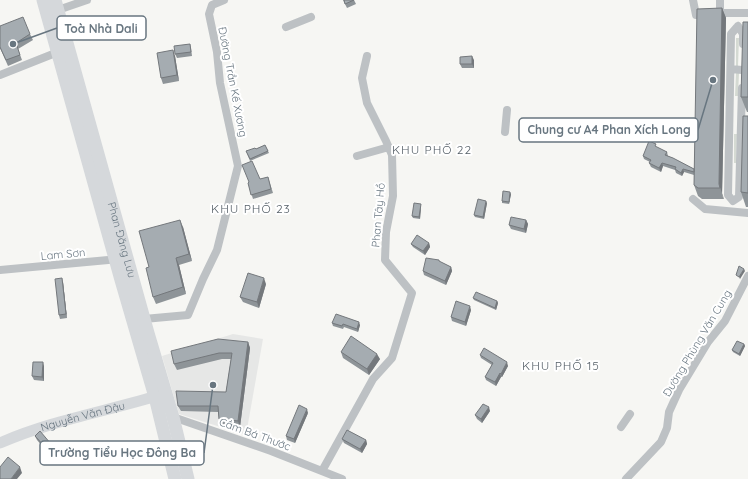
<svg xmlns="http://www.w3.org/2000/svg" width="748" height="479" viewBox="0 0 748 479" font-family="Quicksand,sans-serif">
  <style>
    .built { fill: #e6e7e6 }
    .green { fill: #d5dad3 }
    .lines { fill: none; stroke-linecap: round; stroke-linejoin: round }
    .street { stroke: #bdc1c4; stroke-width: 8 }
    .secondary { stroke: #d5d8db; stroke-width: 11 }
    .primary { stroke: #d5d8db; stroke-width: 13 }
    .wall { fill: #8e9498 }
    .shaded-wall { fill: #74787c }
    .building { fill: #a5acb1; stroke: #74787c }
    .labels { text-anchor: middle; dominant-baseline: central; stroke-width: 4; stroke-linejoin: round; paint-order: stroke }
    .street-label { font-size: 11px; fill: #687680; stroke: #fff }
    .neighbourhood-label { font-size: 12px; letter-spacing: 1px; fill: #555f67; stroke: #fff }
    .leader { fill: none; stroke: #687680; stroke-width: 1.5 }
    .callout-dot { fill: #687680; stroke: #fff; stroke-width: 1.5 }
    .callout { fill: #fff; stroke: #687680; stroke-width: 1.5 }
    .callout-label { font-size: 12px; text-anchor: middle; font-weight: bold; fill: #687680 }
  </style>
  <rect width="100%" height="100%" fill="#f6f6f3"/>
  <path class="built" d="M233,334l30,5 -17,96 -67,-21 -17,-58z"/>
  <path class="green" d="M736,38h3l-1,28h-2z
    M736,73h3l-1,23h-3z
    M734,134h3l-1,29h-2z"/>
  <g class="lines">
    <path class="street" d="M693,0l3,15 24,-2h28
      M720,0v13
      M55,11l32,-11
      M738,26l5,8v10
      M286,27l25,-10
      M731,69l11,1
      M0,75l58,-23
      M505,132l2,-22
      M357,156l32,-9
      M693,199l12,10 43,4
      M733,201l6,-4 3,-109
      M733,201l-5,-6 3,-161 7,-8
      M0,270l119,-11
      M144,319l44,-4 15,-36 14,-29 21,-84 -18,-83 -3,-31 -8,-38 3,-9 12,-5
      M171,418l2,-1 98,34 71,28
      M621,427l9,-13
      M322,471l51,-92 19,-21 20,-65 -27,-33 1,-28 7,-36 -1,-41 -6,-14 -19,-38 -5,-25 5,-22
      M626,479l35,-37 6,-14 2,-16 10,-22 29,-48 17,-21 23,-45"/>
    <path class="secondary" id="s1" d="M0,443c52,-23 109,-32 163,-49"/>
    <g class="primary">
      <path d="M43,0l78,280 34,117 20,82"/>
      <path id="s2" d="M55,0l93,333 25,84 15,62"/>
    </g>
  </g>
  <path class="wall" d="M343,0h11l2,4 -9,4z
    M722,8l4,10 -4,177 2,4h-22l-4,-3 -4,-11v-10l-10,-3 -2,4 -6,-3 -1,-3 -12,-4 -2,6 -10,-5 -2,-4 1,-1 -6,-3 -1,-3 14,-8 10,4 1,4 26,13z
    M748,22v90h-1l-6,-15z
    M0,26l30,8 3,6 -15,9 4,11 -14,6 -8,-18z
    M190,44l1,4 1,8 -15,2 -2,-4z
    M175,56l4,25 -16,3 -2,-6z
    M474,60v8h-12l-2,-4z
    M748,116v91h-2l-5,-15z
    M265,145l4,8 -19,8 -4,-10 10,-2z
    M268,177l5,16 -20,6 -5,-16z
    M511,194l-2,10 -7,-1v-2z
    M487,203l-3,16 -9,-2 -1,-2z
    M421,206l-1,13 -7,-1 -1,-2z
    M526,220l2,4 -2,9 -15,-4 -2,-4z
    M183,227l9,34 -13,4 7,29 -30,10 -3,-7 -4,-30z
    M429,243l1,4 -5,8 -12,-8 -2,-3z
    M440,262l11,5 1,4 -6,14 -22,-10 -1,-4z
    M63,282l4,36 -7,1 -1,-4z
    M266,284l-7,24 -16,-6 -3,-5z
    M473,298l24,3 1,2 -2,7 -22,-10z
    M471,310l-5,16 -14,-5 -1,-4z
    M332,323l28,2 -2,7 -14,-5 -1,2 -10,-3z
    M248,342l2,6 -10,79 -19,-2 -2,-6 -1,-7 -37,-1 -3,-5 48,-14 5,-33h-9l-45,11 -3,-6z
    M744,344l1,2 -5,10 -7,-4 -1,-2z
    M341,352l39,7 -11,16 -26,-17z
    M480,355l28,11 -6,11h-1l-5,9 -10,-6 -1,-3 7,-12 -11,-7z
    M44,366v15l-10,-1 -2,-4z
    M490,411l-8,12 -5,-4 -2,-4z
    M308,413l-13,30 -8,-3 -1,-4z
    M35,436l17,12 -5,4 -10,-12z
    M342,439l24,1 1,4 -5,9 -18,-10z"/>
  <path class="shaded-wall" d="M722,8l4,10 -4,177 2,4 -5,-15z
    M173,50l2,6 4,25 -2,-6z
    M472,56l2,4v8l-2,-4z
    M662,163l1,3 -2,6 -2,-4z
    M683,169l1,3 -2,4 -1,-3z
    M510,192l1,2 -2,10v-2z
    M486,201l1,2 -3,16 -1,-2z
    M421,204v2l-1,13 -1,-2z
    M180,220l3,7 9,34 -3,-7z
    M526,220l2,4 -2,9 -2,-4z
    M429,243l1,4 -5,8 -2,-4z
    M176,258l3,7 7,29 -3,-7z
    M451,267l1,4 -6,14 -1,-4z
    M744,269l1,2 -5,8 -1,-2z
    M62,278l1,4 4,36 -1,-4z
    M264,278l2,6 -7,24 -2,-6z
    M497,301l1,2 -2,7 -1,-2z
    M470,306l1,4 -5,16 -1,-4z
    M359,322l1,3 -2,7 -1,-3z
    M248,342l2,6 -10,79 -2,-6z
    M744,344l1,2 -5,10 -1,-2z
    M377,354l3,5 -11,16 -2,-6z
    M43,362l1,4v15l-2,-4z
    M507,362l1,4 -6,11 -1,-3z
    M500,373l1,4 -5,9 -1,-4z
    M489,407l1,4 -8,12 -1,-4z
    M307,409l1,4 -13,30 -1,-4z
    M366,440l1,4 -5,9 -2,-4z
    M51,444l1,4 -5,4 -1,-4z
    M20,467l2,6 -5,6h-6z"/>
  <path class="building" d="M344,0h10l-9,4z
    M722,8l-3,176 1,4h-22l-4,-3 3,-176z
    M23,17l7,17 -14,9 4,12 -14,5 -6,-13v-21z
    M743,22h5v75h-7z
    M190,44l1,8 -16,2 -1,-8z
    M173,50l4,25 -16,3 -4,-25z
    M472,56v8h-12v-7z
    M743,116h5v77l-7,-1z
    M649,141l7,3 -1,2 12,6 -2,3 8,3 21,11v3l-11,-3 -2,4 -6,-4 1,-2 -14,-4 -3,5 -10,-5 2,-3 -8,-4z
    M265,145l3,6 -18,8 -4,-8 9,-3 1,1z
    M252,161l8,18 8,-2 3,12 -20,6 -3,-12 1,-1 -7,-17z
    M503,191l7,1 -1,10 -7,-1z
    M478,199l8,2 -3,16 -9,-2z
    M414,203l7,1 -2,13 -7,-1z
    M511,217l15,3 -2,9 -15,-4z
    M180,220l9,34 -13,4 7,29 -30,10 -7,-29 3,-1 -10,-36z
    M417,235l12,8 -6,8 -12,-7z
    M426,258l13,2v1l12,6 -6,14 -22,-10z
    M739,266l5,3 -5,8 -3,-2z
    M248,273l16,5 -7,24 -17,-5z
    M62,278l4,36 -7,1 -4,-36z
    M476,292l21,9 -2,7 -22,-10z
    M456,301l14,5 -5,16 -14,-5z
    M336,314l23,8 -2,7 -14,-5 -1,2 -10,-3z
    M351,336l26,18 -10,15 -26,-17z
    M218,339l30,3 -10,79 -19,-2 -1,-13h-40l-2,-15 50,1 6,-39h-13l-45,11 -3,-13z
    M737,341l7,3 -5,10 -7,-4z
    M484,348l23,14 -6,12 -1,-1 -5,9 -10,-5 8,-14 -13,-8z
    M33,362h10l-1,15 -10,-1z
    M483,404l6,3 -8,12 -6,-4z
    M299,405l8,4 -13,30 -8,-3z
    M347,430l19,10 -6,9 -18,-10z
    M40,431l11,13 -5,4 -11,-12z
    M8,457l12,10 -9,12h-11v-12z"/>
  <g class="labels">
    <g class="street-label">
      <text transform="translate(233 82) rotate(79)">Đường Trần Kế Xương</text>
      <text transform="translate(378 215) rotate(-85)">Phan Tây Hồ</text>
      <text stroke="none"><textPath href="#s2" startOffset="249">Phan Đăng Lưu</textPath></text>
      <text transform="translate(63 254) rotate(-5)">Lam Sơn</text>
      <text transform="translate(697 343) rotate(-59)">Đường Phùng Văn Cung</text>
      <text stroke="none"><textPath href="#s1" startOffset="87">Nguyễn Văn Đậu</textPath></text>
      <text transform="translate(255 434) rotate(20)">Cầm Bá Thước</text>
    </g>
    <g class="neighbourhood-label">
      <text x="432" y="149">KHU PHỐ 22</text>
      <text x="251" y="208">KHU PHỐ 23</text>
      <text x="561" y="365">KHU PHỐ 15</text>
    </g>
  </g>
  <path class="leader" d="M13 44L57 28M713 80L698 130M213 385L204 453"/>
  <g class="callout-dot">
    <circle cx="13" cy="44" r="4"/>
    <circle cx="713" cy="80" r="4"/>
    <circle cx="213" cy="385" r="4"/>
  </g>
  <g class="callout">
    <rect x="57" y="16" width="89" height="24" rx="4"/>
    <rect x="519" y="118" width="179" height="24" rx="4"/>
    <rect x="40" y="441" width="164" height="24" rx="4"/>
  </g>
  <g class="callout-label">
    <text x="101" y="33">Toà Nhà Dali</text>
    <text x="609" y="134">Chung cư A4 Phan Xích Long</text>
    <text x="122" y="457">Trường Tiểu Học Đông Ba</text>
  </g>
</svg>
